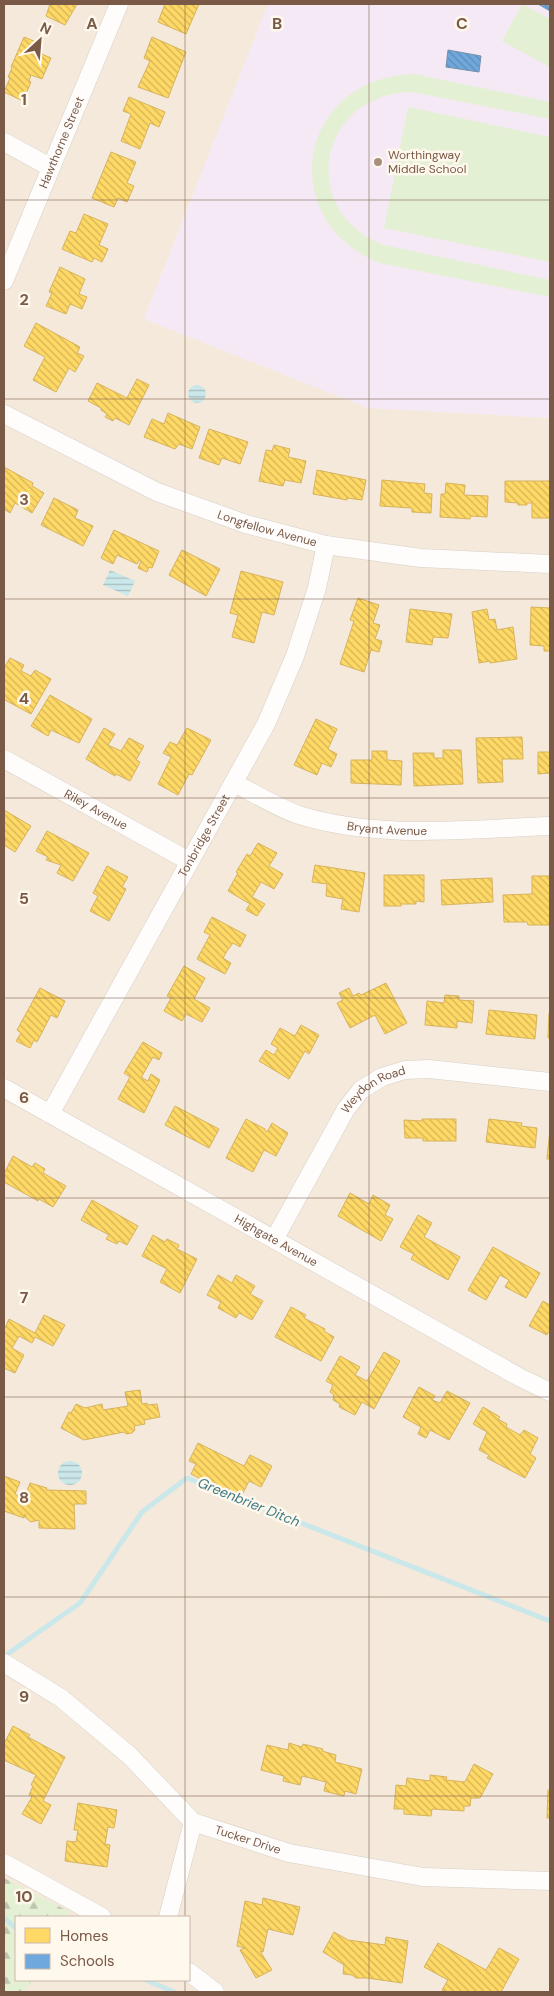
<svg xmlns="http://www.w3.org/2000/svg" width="554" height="1996" viewBox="0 0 554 1996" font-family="'DM Sans',sans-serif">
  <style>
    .residential { fill: #f4e9da; fill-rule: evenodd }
    .education { fill: #f4e9f4 }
    .grass { fill: #e4f0d4 }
    .forest { fill: url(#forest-firs) }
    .water { fill: url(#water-rules) }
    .homes { fill: url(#homes-back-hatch); stroke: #d7b35d }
    .schools { fill: url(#schools-back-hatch); stroke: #7290af }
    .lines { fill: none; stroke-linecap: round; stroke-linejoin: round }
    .stream { stroke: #cae7ea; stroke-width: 5 }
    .street-casing { stroke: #d7d0c9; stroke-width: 19 }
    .street { stroke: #fefdfc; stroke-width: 18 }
    .grid { fill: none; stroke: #7a5947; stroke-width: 1; stroke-opacity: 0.55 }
    .poi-dot { fill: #a68f80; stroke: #fff8ed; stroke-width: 2 }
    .labels { text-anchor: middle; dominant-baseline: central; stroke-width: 5; stroke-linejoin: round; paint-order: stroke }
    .street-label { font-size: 12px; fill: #7a5947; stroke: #fff8ed }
    .poi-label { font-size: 12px; fill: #7a5947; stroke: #fff8ed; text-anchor: start }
    .water-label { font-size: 14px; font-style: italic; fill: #3c7b87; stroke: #fff8ed }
    .grid-label { font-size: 16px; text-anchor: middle; font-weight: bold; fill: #7a5947; stroke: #fff8ed; stroke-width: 5; stroke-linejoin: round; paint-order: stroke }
  </style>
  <defs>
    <pattern id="forest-firs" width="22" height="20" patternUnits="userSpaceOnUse" patternTransform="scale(1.25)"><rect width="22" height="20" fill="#e4f0d4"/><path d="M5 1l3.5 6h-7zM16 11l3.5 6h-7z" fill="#bec5ae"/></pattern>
    <pattern id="water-rules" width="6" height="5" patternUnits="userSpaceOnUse" patternTransform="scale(1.25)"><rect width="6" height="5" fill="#cae7ea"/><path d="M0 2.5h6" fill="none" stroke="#a9bebf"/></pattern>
    <pattern id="homes-back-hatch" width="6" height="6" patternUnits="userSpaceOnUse" patternTransform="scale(1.25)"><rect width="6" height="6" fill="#ffd966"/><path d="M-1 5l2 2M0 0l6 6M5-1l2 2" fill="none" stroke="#d3b356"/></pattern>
    <pattern id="schools-back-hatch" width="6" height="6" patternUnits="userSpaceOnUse" patternTransform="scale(1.25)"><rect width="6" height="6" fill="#6fa8dc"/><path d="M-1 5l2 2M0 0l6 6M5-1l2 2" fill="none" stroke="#608cb4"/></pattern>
  </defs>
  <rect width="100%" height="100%" fill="#f8f3eb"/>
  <path class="residential" d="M4,4h264l-124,315 224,89 182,10v1574h-546zM16,1917h173v63h-173z"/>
  <path class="education" d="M268,4h282v414l-182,-10 -224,-89z"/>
  <path class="grass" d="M522,4l28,15v48l-48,-26z
    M414,74l136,28v17l-138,-27c-94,1 -116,120 -28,153l166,35v17l-171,-34c-106,-44 -80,-186 35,-189z
    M408,107l142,30v125l-166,-34z"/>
  <path class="forest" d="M4,1878l66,34 -3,5h-51v63h16l-7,12h-21z"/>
  <path class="water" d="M188 394a9 9 0 1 1 18 0a9 9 0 1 1-18 0Z
    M110,570l25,11 -7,15 -25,-11z
    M58 1473a12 12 0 1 1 24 0a12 12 0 1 1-24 0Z"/>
  <path class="homes" d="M50,4h27l-12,21 -19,-9z
    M165,4h34l-13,30 -28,-12z
    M24,37l17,7 -4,8 14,6 -9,21 -11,-4 -2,6 2,1 -8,19 -19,-9 6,-14 -2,-1 4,-9 -1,-1z
    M152,37l34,15 -18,46 -30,-11 12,-26 -6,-3z
    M129,97l36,15 -6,15 -9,-4 -10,26 -19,-8 10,-27 -8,-3z
    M111,152l25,10 -9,21 7,3 -7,16 -9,-4 -4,9 -22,-9z
    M84,214l24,10 -9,21 9,4 -6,13 -8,-4 -2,4 -30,-13 8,-18 6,2z
    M60,267l25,12 -6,15 8,3 -5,12 -12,-5 -4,10 -20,-8 6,-13 -3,-1z
    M36,323l44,24 -3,6 7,3 -9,16 -6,-4 -13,24 -23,-12 12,-23 -21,-11z
    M137,379l12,6 -20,40 -14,-7 -2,3 -8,-4 2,-3 -6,-4v-2l-13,-7 9,-18 30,15z
    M168,413l32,14 -8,22 -13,-5 -4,5 -31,-12 8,-18 12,5z
    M209,429l39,13 -8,22 -18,-6 -3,7 -20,-7z
    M274,445l16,4 -2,8 18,4 -5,22 -16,-3 -2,6 -24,-5 7,-31 6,1z
    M4,467l29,16 -1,3 12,7 -12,20 -17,-10 -5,10 -6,-4z
    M317,470l49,10 -4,20 -15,-2v2l-34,-6z
    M382,480l43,4 -1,9 8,1 -1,19 -19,-1v-4l-32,-2z
    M505,481h45v37h-18v-15h-5v2h-9v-2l-13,-1z
    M446,483l19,2 -1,10 24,1 -1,21 -16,-1 -1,3 -30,-2 1,-23h4z
    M54,498l24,12 -3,8 18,8 -10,20 -42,-21z
    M114,530l45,21 -7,17 -3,-1 -2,5 -9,-4 3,-7 -2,-1 -2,4 -20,-9 -4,9 -12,-6z
    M182,550l38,19 -14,27 -37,-21z
    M241,571l42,11 -9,33 -12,-3 -8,31 -22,-6 6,-22 -8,-2z
    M358,598l21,7 -6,18 7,2 -5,14 7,2 -3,11 -8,-2 -7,22 -24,-8 14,-43 -4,-1z
    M531,607l19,1v43h-6v-5l-14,-1z
    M410,609l42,5 -4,24 -15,-1 -1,8 -26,-3z
    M487,609l2,11 6,-1 2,11 16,-3 4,32 -27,4v-2l-11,2 -7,-51z
    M10,658l14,7 -3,6 10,5 4,-6 16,9 -20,35 -26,-14 -1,2v-34z
    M50,695l42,24 -13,24 -28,-13 -3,6 -17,-10z
    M316,719l21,10 -9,20 9,5 -6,13 -9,-4 -5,12 -23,-10z
    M104,728l11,6 -7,11 13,6 8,-13 15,8 -8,14 4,2 -10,19 -14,-7 -1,2 -29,-17z
    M187,728l24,12 -19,35 -3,-1 -11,21 -20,-11 13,-27 -8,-4 7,-11 7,3z
    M522,737l1,22h-21l1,23 -25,1 -2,-45z
    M443,750h18l2,34 -49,2 -1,-33h21v5h9z
    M372,751h15v9l15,1 -1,24 -50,-2v-23h21z
    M538,752h12v21l-12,1z
    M4,810l27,16 -16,26 -11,-7 2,-6 -2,-1z
    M47,831l42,22 -16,28 -16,-8 4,-8 -15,-5 2,-3 -12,-6z
    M258,843l19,10 -8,13 14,8 -9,15 -13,-7 -9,15 13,7 -8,12 -11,-6 4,-6 -22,-13 10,-18 -2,-1 11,-18 3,2z
    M315,865l50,8 -6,39 -18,-3 2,-10 -17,-3 1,-12 -15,-2z
    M107,866l21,11 -6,10 4,2 -17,32 -19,-10 8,-15 -5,-3z
    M384,875h40v27l-8,-1v3h-15v2h-17z
    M532,876h18v49h-22l-1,-3h-23l-1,-27 29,-1z
    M492,878l1,24 -51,3 -1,-25z
    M212,917l34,18 -6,12 -7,-4 -6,8 -4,7 8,5 -6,11 -28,-15 13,-24 -6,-3z
    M184,966l21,12 -11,21 16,9 -8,14 -16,-8 -4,7 -18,-10 7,-13 -4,-2z
    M386,983l21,40 -22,11 -10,-19 -25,13 -13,-25 6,-3 -4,-7 10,-5 4,8 6,-3 2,2z
    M40,988l25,13 -8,17 -6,-3 -14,27 -3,-2 -4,8 -14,-7 5,-8 -4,-3z
    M445,995l14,1v4l15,1 -2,22 -15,-2v7l-32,-3 2,-24 17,2z
    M489,1010l48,5 -2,24 -49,-5z
    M549,1013h1v25h-2z
    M301,1025l18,10 -10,19 -4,-3 -16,28 -30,-18 7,-11 8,5 4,-7 -7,-4 9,-16 15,8z
    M143,1042l19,11 -3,7 -6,-3 -11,19v2l6,3 3,-7 9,6 -16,33 -26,-14 12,-22 -6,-4z
    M175,1106l44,23 -10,19 -44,-23z
    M246,1119l19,10v1l2,2 5,-9 16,10 -12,23 -12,-6 -11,22 -27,-14z
    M422,1119h34v22h-33v-3h-18l-1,-18 18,1z
    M489,1119l33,4 -1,3 16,2 -2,20 -49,-6z
    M550,1129v30h-3z
    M13,1156l19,11 3,-4 10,6 -2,4 23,13 -13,21 -14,-8 -1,2 -34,-19v-8z
    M350,1193l19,11 4,-9 17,10 -5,10 8,4 -12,22 -43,-25z
    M92,1200l46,26 -11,19 -8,-4 -2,3 -11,-5 3,-4 -28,-15z
    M418,1215l14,8 -8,14 36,20 -12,23 -37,-21 3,-5 -14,-7z
    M153,1235l12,7 2,-3 12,6 -2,4 20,10 -17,34 -20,-11 7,-13 -25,-13z
    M493,1247l47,26 -14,25 -21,-11 4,-7 -9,-5 -14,25 -18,-10z
    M218,1275l14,8 4,-8 19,11 -5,8 13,7 -11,19 -13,-7 -3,5 -18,-10 3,-6 -14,-7z
    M543,1301l7,4v29l-2,-2 -1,3 -18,-9z
    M291,1307l15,8 -2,3 21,11 -1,2 10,6 -13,24 -46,-24z
    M44,1315l21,10 -12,21 -18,-9 -3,6 -13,-7 -7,12 12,7 -9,18 -11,-5v-38l5,-11 26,14z
    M384,1352l16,9 -26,48 -12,-7 -7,13 -16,-8 1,-3 -7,-4 1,-5 -4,-3 3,-7 -7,-4 14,-25 20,11 -5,8 12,6z
    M419,1387l16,9 -3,4 8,3 7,-12 23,12 -21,37 -19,-10 -4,8 -8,-4 3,-7 -18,-10z
    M140,1390l2,14 5,-1v2l10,-1 3,13 -16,3 1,4 -11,2 1,4 -3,3 -6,1 -2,-2 -40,8 -23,-12 8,-16 2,1 5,-9 9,4 17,-4 1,6 25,-4 -3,-14z
    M483,1407l17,10 -2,2 9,5 -1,3 14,8 4,-5 14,8 -8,16 6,4 -11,20 -38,-20 2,-3 -10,-5 8,-18 -14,-8z
    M198,1443l46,23 6,-11 22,11 -11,21 -12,-6 -9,18 -49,-25 5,-10 -7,-3z
    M4,1476l16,6 -5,12 9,5 6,-16 17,5 -1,2 40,1v13h-12l1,25 -36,-1v-8l-8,2 -5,-4 -1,-4 -1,4 -20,-7z
    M13,1726l17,9 -2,2 37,20 -22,44 8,4 -10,19 -19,-10 10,-17 -3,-2 4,-9 -2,-1 5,-10 -32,-15v-16z
    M289,1743l13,4 1,-3 20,5 -1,2 14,4 -1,7 27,7 -6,25 -11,-3 -1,5 -20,-5 2,-9 -24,-6 -2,9 -17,-4 1,-5 -23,-6 6,-25 21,5z
    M474,1764l19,10 -13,24h-9l-1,8h-6v5l-32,-2 -1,7 -27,-2v-5h-10l2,-24 10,1 1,-8 23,3v-6l17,2 -1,3 19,2z
    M548,1790h2v28h-3z
    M78,1803l39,7 -3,18 -6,-1 -3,17 5,1 -3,22 -42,-6 2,-20 9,1 2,-12h-4z
    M263,1898l37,9 -7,28 -25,-6 -5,23 -3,-1 12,19 -16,8 -16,-28 5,-2 -8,-2 8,-45 17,4z
    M334,1932l14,8 37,5 1,-8 22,4 -6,42 -35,-5h-11l-4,-3 -9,-1 1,-9 -21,-13z
    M438,1943l48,27 13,-22 20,11 -18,33h-54l-5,-2 6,-10 -24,-13z"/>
  <path class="schools" d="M538,4h12v7z
    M448,50l33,6 -2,16 -33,-5z"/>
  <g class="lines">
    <path class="stream" d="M6,1655l74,-52 62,-91 45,-34 363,143
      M4,1918l12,10
      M146,1980l28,12"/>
    <defs>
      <g id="street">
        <path d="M4,142l46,25"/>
        <path id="s1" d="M4,281l115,-277"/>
        <path id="s2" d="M4,414l153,78 89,32 80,21 95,13 129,6"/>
        <path id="s3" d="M4,759l185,102"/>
        <path id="s4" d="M234,783c20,10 44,25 65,32 81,25 168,14 251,11"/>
        <path id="s5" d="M4,1088l517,290 29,14"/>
        <path id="s6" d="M50,1114l216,-390 29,-68 22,-68 9,-43"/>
        <path id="s7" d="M275,1238l71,-129 15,-19 21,-13 23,-7 24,-1 121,13"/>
        <path id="s8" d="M4,1663l57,35 68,57 64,67 96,31 134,24 127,4"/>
        <path d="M4,1863l98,54"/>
        <path d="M168,1917l25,-95"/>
        <path d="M189,1972l26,20"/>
      </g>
    </defs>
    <use href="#street" class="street-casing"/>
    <use href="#street" class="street"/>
  </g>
  <path class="grid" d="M185,4v1913M369,4v1988M4,200h546M4,399h546M4,599h546M4,798h546M4,998h546M4,1198h546M4,1397h546M4,1597h546M4,1796h546M185,1980v12"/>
  <circle class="poi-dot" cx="378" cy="162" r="5"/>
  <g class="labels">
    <g class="street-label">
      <text stroke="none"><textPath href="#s1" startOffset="150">Hawthorne Street</textPath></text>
      <text stroke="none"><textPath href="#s2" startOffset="288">Longfellow Avenue</textPath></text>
      <text stroke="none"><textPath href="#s3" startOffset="105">Riley Avenue</textPath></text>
      <text stroke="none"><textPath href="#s4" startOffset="162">Bryant Avenue</textPath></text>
      <text stroke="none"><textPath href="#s6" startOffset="318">Tonbridge Street</textPath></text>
      <text stroke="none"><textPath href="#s7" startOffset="182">Weydon Road</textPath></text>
      <text stroke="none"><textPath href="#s5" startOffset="312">Highgate Avenue</textPath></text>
      <text stroke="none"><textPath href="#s8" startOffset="306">Tucker Drive</textPath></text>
    </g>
    <g class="poi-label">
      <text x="388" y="155">Worthingway<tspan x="388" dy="14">Middle School</tspan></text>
    </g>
    <g class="water-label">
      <text transform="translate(249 1502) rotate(22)">Greenbrier Ditch</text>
    </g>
  </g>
  <g class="grid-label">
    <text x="92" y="29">A</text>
    <text x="277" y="29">B</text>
    <text x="462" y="29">C</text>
    <text x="24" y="105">1</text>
    <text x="24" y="305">2</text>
    <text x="24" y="505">3</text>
    <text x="24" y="704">4</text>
    <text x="24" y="904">5</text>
    <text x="24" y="1103">6</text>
    <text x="24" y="1303">7</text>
    <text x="24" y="1503">8</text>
    <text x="24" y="1702">9</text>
    <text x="24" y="1902">10</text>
  </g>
  <rect width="554" height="1996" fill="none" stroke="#7a5947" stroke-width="10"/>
  <rect x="15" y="1916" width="175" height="65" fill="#fff8ed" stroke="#cab8ab"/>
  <rect x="25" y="1928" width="25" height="15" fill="#ffd966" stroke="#cab8ab"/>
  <text x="60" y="1941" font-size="15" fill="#7a5947">Homes</text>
  <rect x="25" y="1954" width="25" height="15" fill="#6fa8dc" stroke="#cab8ab"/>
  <text x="60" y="1966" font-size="15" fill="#7a5947">Schools</text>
  <g transform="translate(40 40) rotate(26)" stroke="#fff8ed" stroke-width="4" paint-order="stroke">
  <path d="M0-4L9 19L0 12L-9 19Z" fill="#7a5947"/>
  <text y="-8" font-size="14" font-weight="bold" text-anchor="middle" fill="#7a5947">N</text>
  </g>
</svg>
